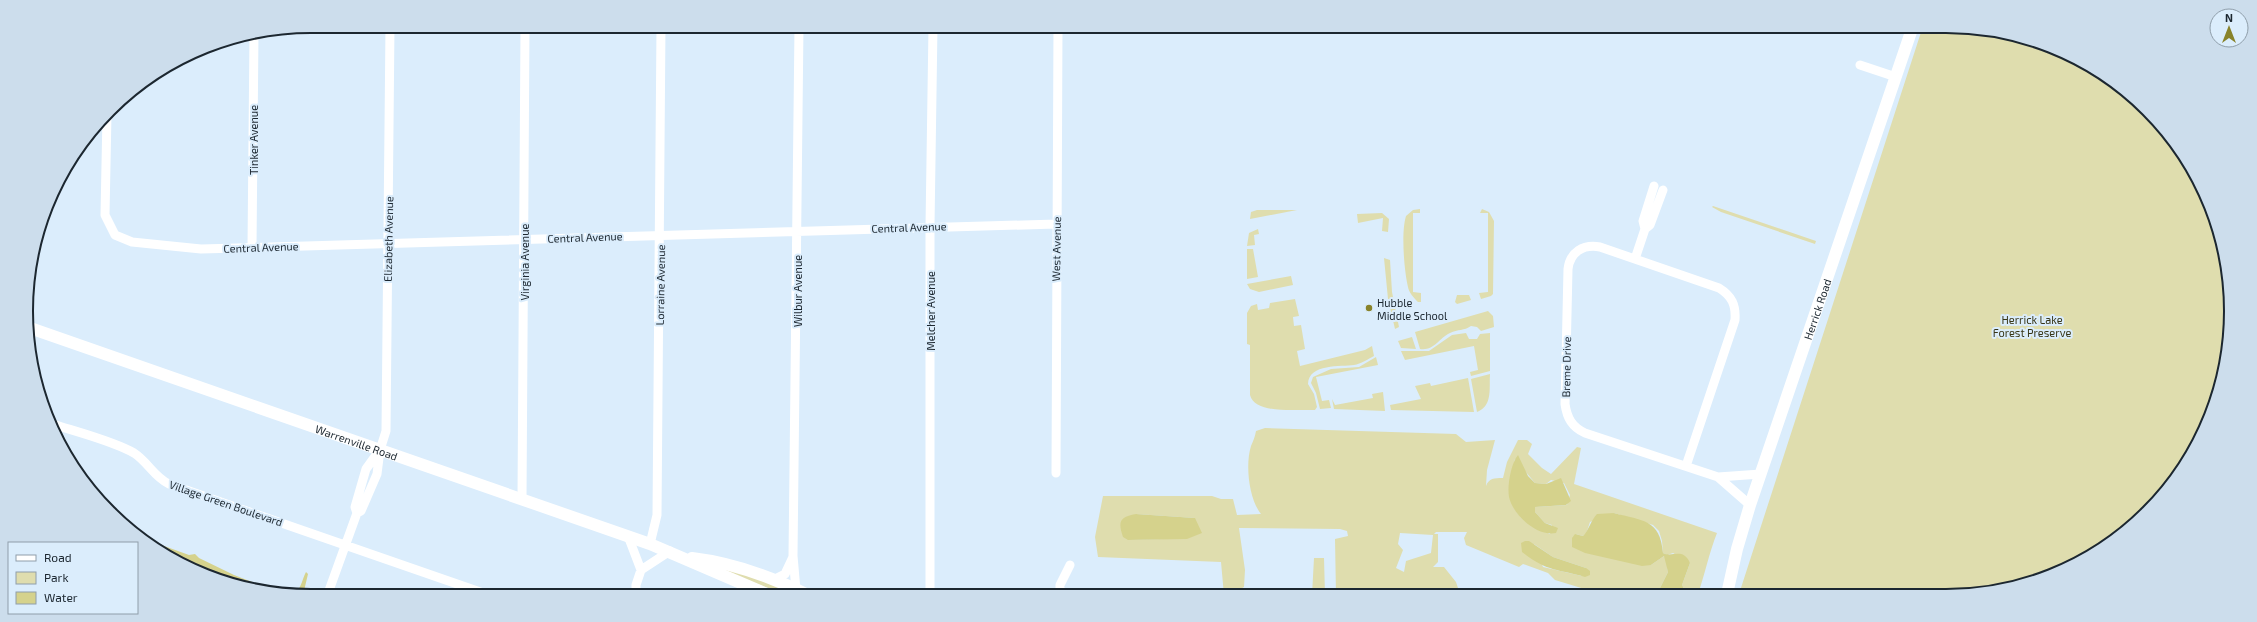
<svg xmlns="http://www.w3.org/2000/svg" width="2257" height="622" viewBox="0 0 2257 622" font-family="'Exo 2',sans-serif">
  <style>
    .green { fill: #dfddae; fill-rule: evenodd }
    .water { fill: #d5d28c }
    .lines { fill: none; stroke-linecap: round; stroke-linejoin: round }
    .street { stroke: #fff; stroke-width: 9 }
    .secondary { stroke: #fff; stroke-width: 12 }
    .poi-dot { fill: #88832b; stroke: #dbedfc; stroke-width: 1.5 }
    .labels { text-anchor: middle; dominant-baseline: central; stroke-width: 4; stroke-linejoin: round; paint-order: stroke }
    .street-label { font-size: 11px; fill: #1c2730; stroke: #dbedfc }
    .poi-label { font-size: 11px; fill: #1c2730; stroke: #dbedfc; text-anchor: start }
    .park-label { font-size: 11px; fill: #373516; stroke: #dbedfc }
    .rim { fill: none; stroke: #1c2730; stroke-width: 2 }
  </style>
  <rect width="100%" height="100%" fill="#dbedfc"/>
  <path class="green" d="M1923,26h23l55,5 54,17 49,26 43,35 36,43 26,50 16,53 6,56 -5,55 -24,71 -55,76 -75,54 -89,27h-244z
    M1713,206l103,35 -1,3 -94,-32 -9,-5z
    M1420,209v4h-7v79l8,1v9h-3c-4,-4 -9,-9 -10,-15 -4,-17 -7,-55 -2,-71l7,-6z
    M1482,209l7,3 5,9 -1,73 -2,2 -10,3 -2,-6 9,-1v-79h-8z
    M1257,210h40l-47,9 1,-7z
    M1382,213l7,6 -1,13 -6,-1 1,-13 -25,5 -1,-9z
    M1258,229l1,5 -5,1 1,10 -8,1 2,-13z
    M1247,249h6l5,28 -11,2z
    M1384,258l6,2 2,32 7,35 -4,2 -7,-30z
    M1291,276l2,9 -34,7 -9,-3 -3,-5z
    M1457,295h12l2,5 -14,4 -2,-2z
    M1295,299l4,17 -6,1 1,9 7,-1 4,24 -8,2 3,15 65,-16 7,-4 2,10c-6,3 -13,8 -20,9 -13,2 -45,-2 -46,19l6,10 3,13 -2,3c-17,-1 -60,5 -65,-15v-50l-3,-1v-31l4,-7 6,-2 1,6 11,-2 1,-5z
    M1488,311l5,5 1,11 -13,4 -4,-4 -6,-1c-7,5 -13,3 -21,7 -12,6 -16,18 -30,16l-5,-17z
    M1466,333l3,6h8l3,-5 10,-1v38l-19,5 -1,-4 8,-2 -4,-24 -69,14 -4,-9h28l23,-16z
    M1412,337l4,12 -15,-1 -3,-7z
    M1376,357l2,8 -62,12 6,24 7,-1 2,8 -11,1 -4,-16 -5,-10 2,-6 18,-8 28,-2z
    M1490,374c-1,14 3,32 -13,38l-6,-33z
    M1468,378l6,34 -83,-2 -1,-5 31,-6 -6,-13 15,-3 1,3z
    M1383,392l2,19 -51,-2 -2,-10 3,6 38,-7 -1,-4z
    M1265,428l191,6 10,8 29,-2 -8,30 -1,16c3,-8 8,-8 17,-8l4,-16 11,-22h9l5,4 -4,10 14,14 9,6 26,-27 4,1 -7,36 143,49c-8,20 -12,41 -19,61h-11l-5,-9 8,-22 -17,-10 -6,2 -4,-2 -1,-12 -3,-10 -6,-6 -39,-12 -24,9 -4,12 -3,2 -8,-2 76,31 13,-9 2,2 2,14 -9,18 1,4h-59l-46,-14 -7,-7 -25,-9 -4,3 -53,-22 -2,-7 3,-6h-31l-2,2h4v28l-5,5h11l12,15 4,12 -124,1 -1,-56 13,-3 -1,-5 -7,-2 -101,-1 6,42 -1,17 -7,4v4h-13l-3,-33 -123,-5 -3,-20 8,-41h109l9,3h12l4,16 24,-1c-12,-15 -16,-49 -10,-68 2,-5 4,-9 5,-15zM1515,459l20,24 11,1 5,-4 13,3 6,12 -3,10 -32,2v5l10,11 7,2 -2,9c-42,-15 -44,-35 -35,-75zM1136,514l59,4 -31,21 -36,1zM1400,533l33,2 -2,18 -25,8 -2,11 -8,-4 7,-18 -5,-6zM1534,544l19,13 33,11 -4,8 -39,-9z
    M1314,558h10l1,37h-13z
    M727,567l38,13 32,15c-18,0 -53,-17 -71,-24z"/>
  <path class="water" d="M1518,455l10,21 7,7 11,1 15,-6 10,23 -5,4 -31,2v5l10,11 13,5 -2,5c-19,4 -43,-18 -47,-36 -2,-11 2,-34 9,-42z
    M1614,513c29,8 46,6 49,40 9,5 20,-6 27,10l-8,22 5,9h-27l-1,-4 9,-18 -4,-16 -13,9 -9,1 -57,-13 -13,-6v-9l3,-4 8,2c5,-4 8,-16 14,-22z
    M1136,514l59,4 7,15 -15,6 -59,1 -5,-3c-5,-15 -4,-20 13,-23z
    M142,538l47,17 6,-1 4,4 35,17 46,18c-46,-5 -104,-23 -138,-55z
    M1525,541h4l24,16 33,11 4,3v4l-5,2c-27,-8 -38,-5 -63,-25l-1,-9z
    M306,572l2,2 -5,21 -14,-1c13,-2 12,-13 17,-22z"/>
  <g class="lines">
    <path class="street" d="M1860,65l36,12
      M107,114l-2,101 10,20 17,7 69,7 855,-25
      M1645,229l5,-4 13,-35
      M252,247l2,-215
      M1635,259l10,-30 -2,-8 11,-35
      M54,432l2,-7c24,8 57,16 78,28 14,9 20,24 35,31l317,110v2
      M1686,466l49,-146c1,-15 -3,-24 -16,-32l-119,-41c-17,-3 -30,5 -32,22l-3,135c2,14 7,23 20,29l133,44 32,28
      M1056,473l2,-447
      M1718,477l43,-3
      M522,499l3,-473
      M357,513l-2,-6 11,-38 13,-18
      M628,536l13,34
      M650,544l7,-29 4,-489
      M775,579l10,-5 8,-17
      M796,590l-3,-34 6,-530
      M930,595v-369l3,-200
      M1060,595v-10l10,-20
      M327,596l30,-83 4,-2 16,-37 3,-24 6,-19 4,-405
      M636,596v-11l5,-15 29,-19"/>
    <g class="secondary">
      <path id="s1" d="M30,328l620,216 119,51"/>
      <path d="M692,558c42,5 78,18 116,37"/>
      <path id="s2" d="M1727,594l10,-45 13,-44 163,-479"/>
    </g>
  </g>
  <circle class="poi-dot" cx="1369" cy="308" r="4"/>
  <g class="labels">
    <g class="street-label">
      <text transform="translate(253 140) rotate(-90)">Tinker Avenue</text>
      <text transform="translate(909 227) rotate(-2)">Central Avenue</text>
      <text transform="translate(585 237) rotate(-2)">Central Avenue</text>
      <text transform="translate(388 239) rotate(-89)">Elizabeth Avenue</text>
      <text transform="translate(261 247) rotate(-2)">Central Avenue</text>
      <text transform="translate(1056 249) rotate(-89)">West Avenue</text>
      <text transform="translate(524 262) rotate(-90)">Virginia Avenue</text>
      <text transform="translate(660 285) rotate(-89)">Lorraine Avenue</text>
      <text transform="translate(797 291) rotate(-90)">Wilbur Avenue</text>
      <text stroke="none"><textPath href="#s2" startOffset="299">Herrick Road</textPath></text>
      <text transform="translate(930 311) rotate(-90)">Melcher Avenue</text>
      <text transform="translate(1566 367) rotate(-89)">Breme Drive</text>
      <text stroke="none"><textPath href="#s1" startOffset="346">Warrenville Road</textPath></text>
      <text transform="translate(226 503) rotate(19)">Village Green Boulevard</text>
    </g>
    <g class="poi-label">
      <text x="1377" y="302">Hubble<tspan x="1377" dy="13">Middle School</tspan></text>
    </g>
    <g class="park-label">
      <text x="2032" y="319">Herrick Lake<tspan x="2032" dy="13">Forest Preserve</tspan></text>
    </g>
  </g>
  <path d="M0 0H2257V622H0ZM311 33H1946A278 278 0 0 1 2224 311V311A278 278 0 0 1 1946 589H311A278 278 0 0 1 33 311V311A278 278 0 0 1 311 33Z" fill="#ccddec" fill-rule="evenodd"/>
  <path class="rim" d="M311 33H1946A278 278 0 0 1 2224 311V311A278 278 0 0 1 1946 589H311A278 278 0 0 1 33 311V311A278 278 0 0 1 311 33Z"/>
  <rect x="8" y="542" width="130" height="72" fill="#dbedfc" stroke="#8f9eaa"/>
  <rect x="16" y="555" width="20" height="6" fill="#ffffff" stroke="#8f9eaa"/>
  <text x="44" y="562" font-size="12" fill="#1c2730">Road</text>
  <rect x="16" y="572" width="20" height="12" fill="#dfddae" stroke="#8f9eaa"/>
  <text x="44" y="582" font-size="12" fill="#1c2730">Park</text>
  <rect x="16" y="592" width="20" height="12" fill="#d5d28c" stroke="#8f9eaa"/>
  <text x="44" y="602" font-size="12" fill="#1c2730">Water</text>
  <g transform="translate(2229 28)"><circle r="19" fill="#dbedfc" stroke="#8f9eaa"/>
  <path d="M0-3L7 15L0 10L-7 15Z" fill="#88832b"/>
  <text y="-6" font-size="11" font-weight="bold" text-anchor="middle" fill="#1c2730">N</text>
  </g>
</svg>
